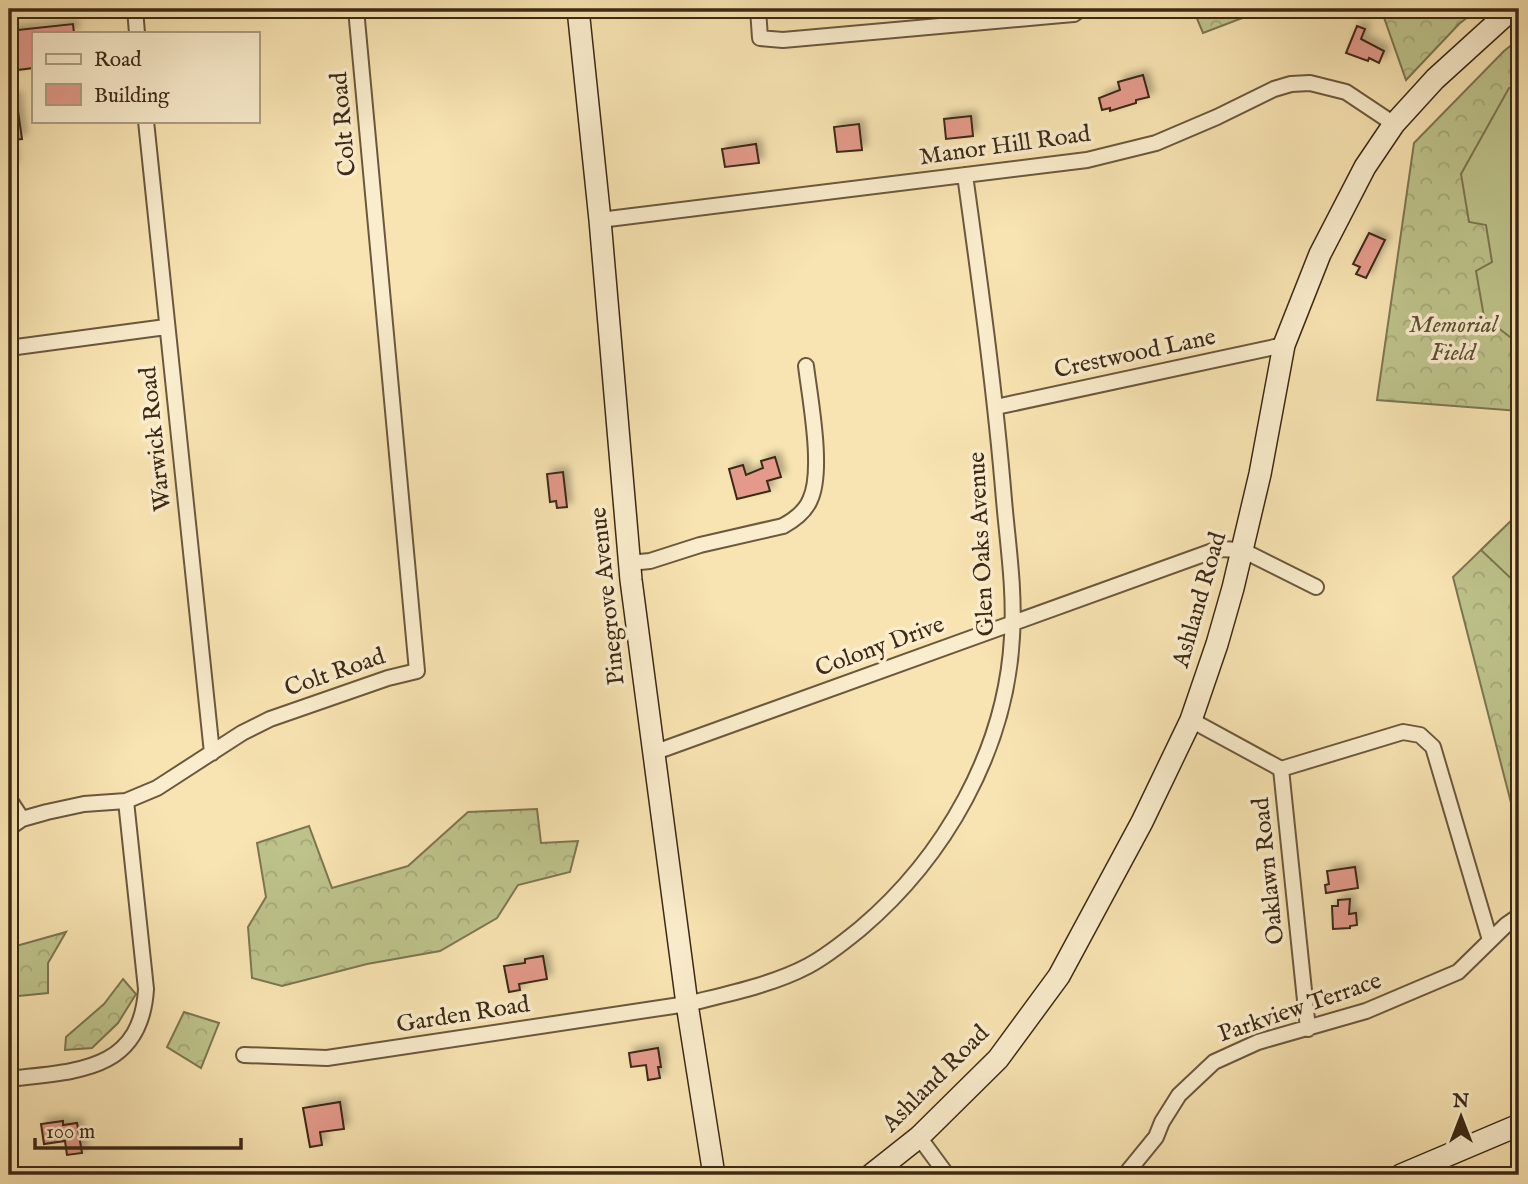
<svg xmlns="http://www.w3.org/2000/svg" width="1528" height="1184" viewBox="0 0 1528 1184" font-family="'IM FELL English',serif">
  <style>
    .forest { fill: url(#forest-crowns); stroke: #7d7651; stroke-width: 2 }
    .pitch { fill: #bec48c; stroke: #7d7651; stroke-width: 2 }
    .building { fill: #e39a8a; stroke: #3c2916; stroke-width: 2; filter: url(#shadow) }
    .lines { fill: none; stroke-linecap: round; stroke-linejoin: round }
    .street-casing { stroke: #6b583d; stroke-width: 18 }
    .secondary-casing { stroke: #3c2916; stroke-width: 24 }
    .street { stroke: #faedcd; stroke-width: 14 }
    .secondary { stroke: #faedcd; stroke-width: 21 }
    .labels { text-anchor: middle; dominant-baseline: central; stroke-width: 7; stroke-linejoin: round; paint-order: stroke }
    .street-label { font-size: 24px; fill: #3c2916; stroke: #faedcd }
    .park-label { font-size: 24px; font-style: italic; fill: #5c5034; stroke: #faedcd }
  </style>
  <defs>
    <pattern id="forest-crowns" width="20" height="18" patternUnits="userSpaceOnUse" patternTransform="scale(1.75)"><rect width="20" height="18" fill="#bec48c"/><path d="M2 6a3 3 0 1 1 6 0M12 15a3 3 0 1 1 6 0" fill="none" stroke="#a4a878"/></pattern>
    <filter id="shadow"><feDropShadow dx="5" dy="-5" stdDeviation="3.5" flood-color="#0004"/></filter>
  </defs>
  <rect width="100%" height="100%" fill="#f8e4b2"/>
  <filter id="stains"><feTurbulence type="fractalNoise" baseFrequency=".00286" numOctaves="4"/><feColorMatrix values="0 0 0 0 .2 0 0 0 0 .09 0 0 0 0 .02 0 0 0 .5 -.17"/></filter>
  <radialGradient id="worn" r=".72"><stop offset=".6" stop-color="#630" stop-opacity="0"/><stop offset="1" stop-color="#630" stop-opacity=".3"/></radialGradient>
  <path class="forest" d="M1193,9h73l-63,24z
    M1381,9h97l-19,15 -53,56z
    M1519,39v372l-142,-11 37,-257 90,-92z
    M1519,513v321l-66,-257z
    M537,809l4,34 37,-2 -8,31 -52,13 -21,33 -57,33 -73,13 -85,22 -30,-8 -4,-51 18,-30 -9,-54 52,-17 23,62 76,-22 60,-54z
    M66,932l-18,31v30l-39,4v-49z
    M123,979l13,15 -18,29 -26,25 -27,2 1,-13 38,-33z
    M184,1012l35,11 -18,45 -34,-21z"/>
  <path class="pitch" d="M1519,85v259l-35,-27 -8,-46 16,-9 -6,-37 -17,-3 -8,-48 48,-86z
    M1519,513v73l-38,-36z"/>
  <path class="building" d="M73,24l1,9h-41v35l-24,3v-40z
    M1357,26l8,3 -4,10 23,12 -5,12 -10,-5 -1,3 -22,-8z
    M1143,75l6,22 -13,3v3l-26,8v-3l-8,2 -3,-12 21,-8 -2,-8z
    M16,97l6,42 -12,1 3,26 -4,1v-69z
    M971,116l2,20 -27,3 -2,-20z
    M859,124l3,26 -25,2 -3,-25z
    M756,144l3,19 -34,4 -3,-18z
    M1369,233l16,7 -19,38 -10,-4 4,-7 -7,-3z
    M775,457l6,20 -14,4 3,10 -33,8 -8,-30 14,-4 3,10 17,-7 -2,-7z
    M563,472l4,35 -10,1 -1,-7 -6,1 -3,-28z
    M1355,867l3,21 -32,5 -1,-8 4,-1 -2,-13z
    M1350,899l-1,15 7,-1 1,12 -7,1v2l-17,1 -1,-23h6v-6z
    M543,956l4,23 -28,5 1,6 -11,2 -5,-26 21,-3v-4z
    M658,1048l3,19h-3l2,11 -12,2 -2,-15 -15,2 -2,-14z
    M340,1102l4,27 -24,3 2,13 -12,2 -7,-39z
    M63,1121v4l14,-2 5,30 -15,2 -2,-14 -21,3 -3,-20z"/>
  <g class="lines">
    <defs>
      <path id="street" d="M135,9l2,24
        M758,9l2,29 23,2 279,-25 12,-1 7,-5
        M146,121l66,632
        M600,220l487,-60 69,-17 61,-26 57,-28 17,-5 19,-1 36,9 48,32
        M9,348l157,-21
        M996,407l288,-62
        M629,563l21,-2 50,-16 83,-19c11,-6 22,-14 27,-26 14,-29 0,-101 -4,-134
        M1191,720l90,49
        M653,753l565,-204 24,1 74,37
        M1281,769l122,-37 17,3 13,12 57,193
        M1281,769l27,260
        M9,799l13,20
        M9,828l13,-9 25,-7 37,-8 42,-3 31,-13 85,-55 28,-14 118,-41 29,-7 -61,-662
        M244,1055l83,3 360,-54c40,-10 85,-19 121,-38 19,-10 36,-24 52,-37 85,-72 146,-179 152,-292 3,-46 -4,-91 -8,-137 -9,-109 -24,-217 -39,-325
        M9,1079c65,-8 132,-6 137,-90l-20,-188
        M919,1137l28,38
        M1125,1175l31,-38 6,-15 17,-27 35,-33 44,-20 108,-31 92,-39 48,-47 13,-9"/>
      <path id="secondary" d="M578,9l22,211 31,360 56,424 27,171
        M871,1175l48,-38 79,-78 61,-83 83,-154 49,-102 26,-76 16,-56 27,-114 24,-129 36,-91 45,-87 29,-43 41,-45 77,-70
        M1401,1175l118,-50"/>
    </defs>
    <use href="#street" class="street-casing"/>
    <use href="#secondary" class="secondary-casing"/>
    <use href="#street" class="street"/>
    <use href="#secondary" class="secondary"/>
  </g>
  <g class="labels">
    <g class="street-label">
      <text transform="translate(344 124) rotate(-95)">Colt Road</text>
      <text transform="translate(1005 146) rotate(-8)">Manor Hill Road</text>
      <text transform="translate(1135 354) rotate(-12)">Crestwood Lane</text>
      <text transform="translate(156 439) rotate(-96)">Warwick Road</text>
      <text transform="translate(982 544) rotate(-93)">Glen Oaks Avenue</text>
      <text transform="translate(608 596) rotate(-96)">Pinegrove Avenue</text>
      <text transform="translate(1200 600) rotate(-74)">Ashland Road</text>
      <text transform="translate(880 647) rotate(-20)">Colony Drive</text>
      <text transform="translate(335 673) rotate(-19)">Colt Road</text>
      <text transform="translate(1269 871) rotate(-96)">Oaklawn Road</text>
      <text transform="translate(1300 1008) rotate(-19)">Parkview Terrace</text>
      <text transform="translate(463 1015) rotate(-9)">Garden Road</text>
      <text transform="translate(936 1079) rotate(-45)">Ashland Road</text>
    </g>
    <g class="park-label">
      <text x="1453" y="325">Memorial<tspan x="1453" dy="28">Field</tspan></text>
    </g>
  </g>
  <rect width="1528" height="1184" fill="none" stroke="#f8e4b2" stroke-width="35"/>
  <rect x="10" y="10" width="1507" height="1163" fill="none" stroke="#3c2916" stroke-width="3.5"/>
  <rect x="18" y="18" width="1493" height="1149" fill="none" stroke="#3c2916" stroke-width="2"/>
  <rect x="32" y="32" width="228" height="91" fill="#faedcd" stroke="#ae9f84" stroke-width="2"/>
  <rect x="46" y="54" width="35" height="10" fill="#faedcd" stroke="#ae9f84" stroke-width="2"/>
  <text x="94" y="66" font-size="21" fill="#3c2916">Road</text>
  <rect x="46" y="84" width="35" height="21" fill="#e39a8a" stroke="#ae9f84" stroke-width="2"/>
  <text x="94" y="102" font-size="21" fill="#3c2916">Building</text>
  <g transform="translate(1461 1117)" stroke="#faedcd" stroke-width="5" paint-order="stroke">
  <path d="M0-5L12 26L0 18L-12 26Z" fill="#3c2916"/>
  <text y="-10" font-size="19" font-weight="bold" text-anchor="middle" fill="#3c2916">N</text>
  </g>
  <path d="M35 1138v10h206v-10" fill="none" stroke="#3c2916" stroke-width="3.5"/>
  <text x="46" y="1138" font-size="21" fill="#3c2916" stroke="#faedcd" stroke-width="5" paint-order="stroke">100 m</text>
  <rect width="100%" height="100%" filter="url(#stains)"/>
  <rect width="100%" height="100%" fill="url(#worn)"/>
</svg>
